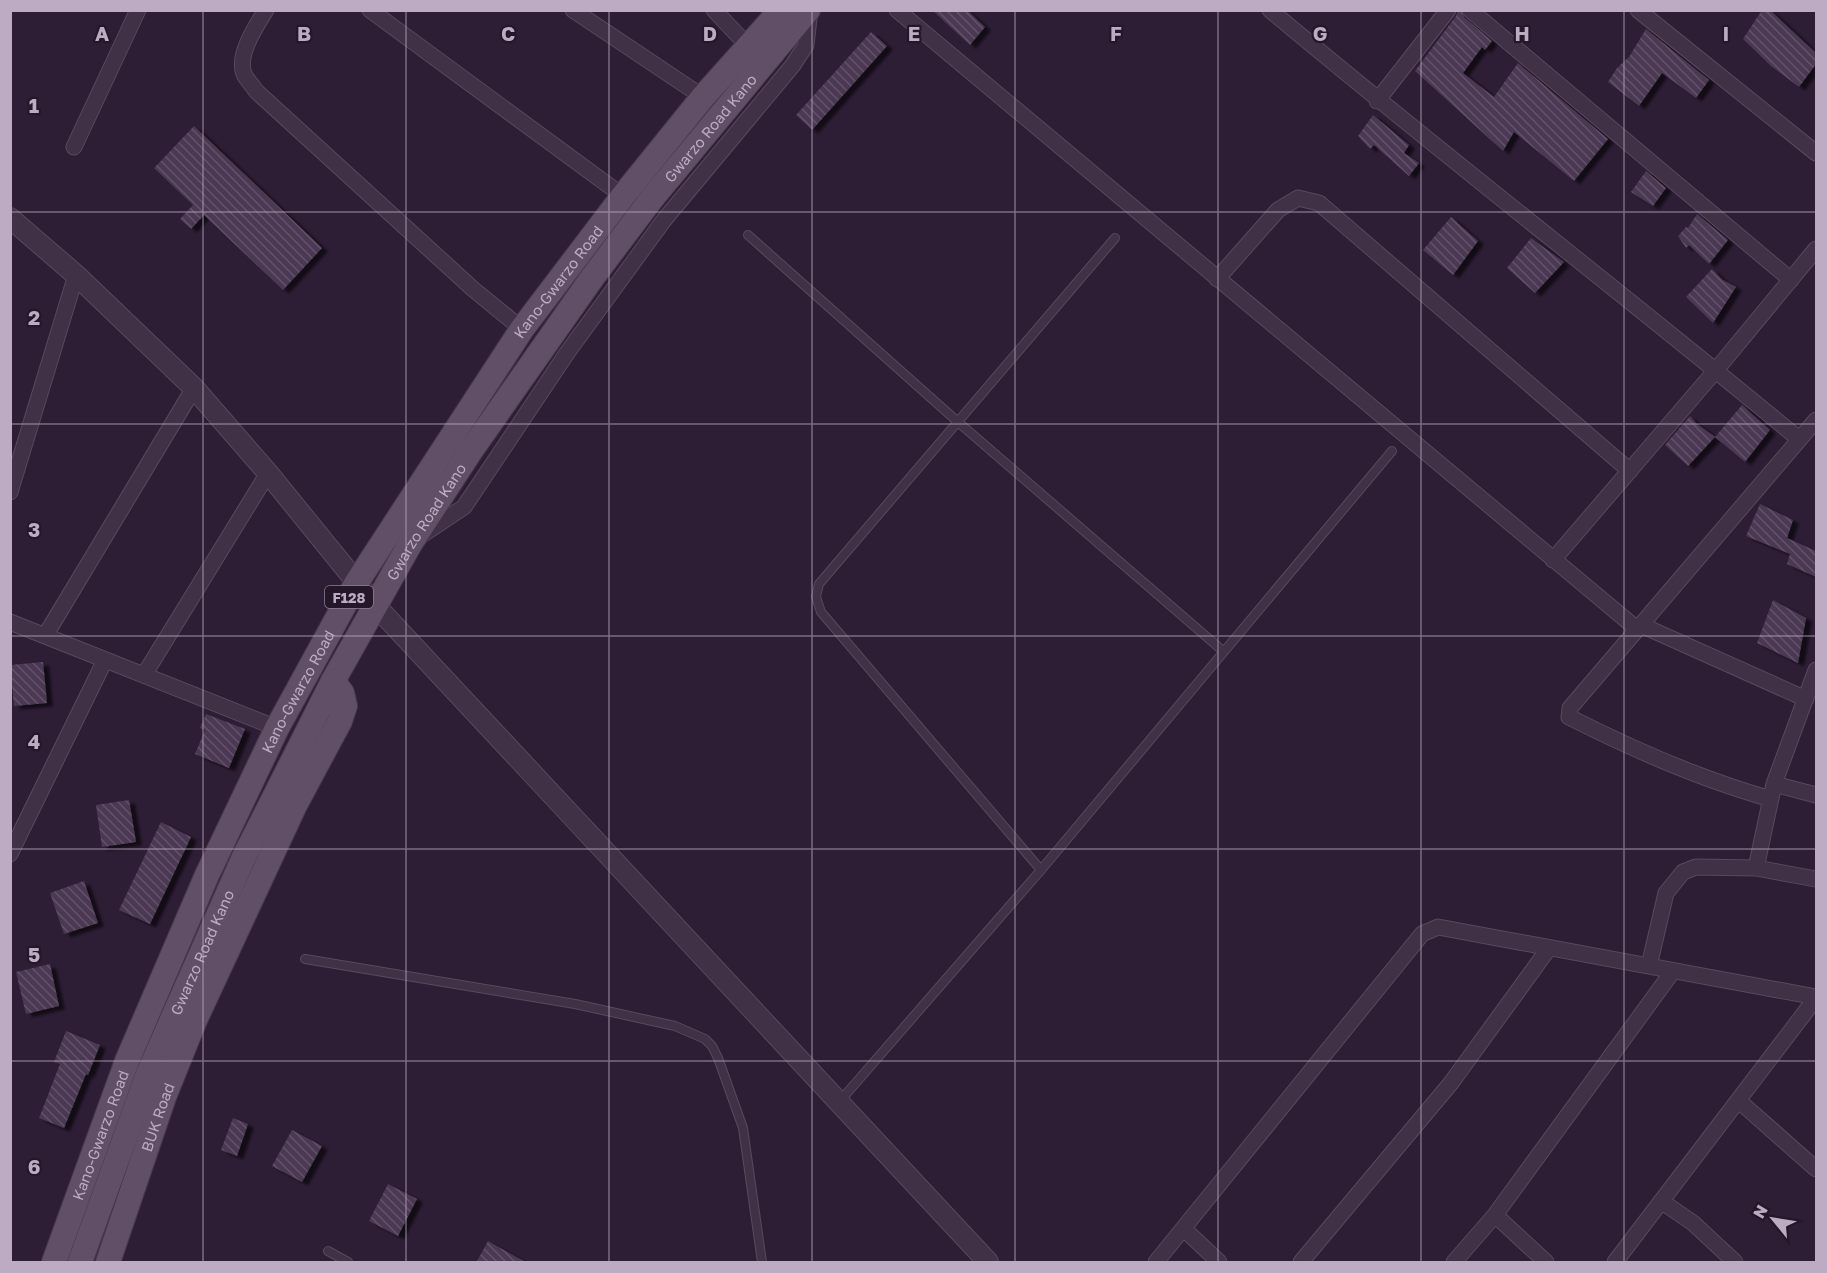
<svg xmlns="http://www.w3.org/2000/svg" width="1827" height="1273" viewBox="0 0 1827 1273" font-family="'Golos Text',sans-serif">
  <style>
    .building { fill: url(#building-back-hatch); filter: url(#shadow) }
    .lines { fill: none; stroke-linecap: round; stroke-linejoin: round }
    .service-casing { stroke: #58495e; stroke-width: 10 }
    .minor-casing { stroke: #58495e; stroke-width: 17 }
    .tertiary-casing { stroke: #58495e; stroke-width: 22 }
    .primary-casing { stroke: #47384c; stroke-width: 26 }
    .service { stroke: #403146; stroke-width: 8 }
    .minor { stroke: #403146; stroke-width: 15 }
    .tertiary { stroke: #403146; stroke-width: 20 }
    .primary { stroke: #604f66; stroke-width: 24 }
    .grid { fill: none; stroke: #bdabc3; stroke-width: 1.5; stroke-opacity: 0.55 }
    .labels { text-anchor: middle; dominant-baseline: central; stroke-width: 4.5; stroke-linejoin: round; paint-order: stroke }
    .shield { fill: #25172a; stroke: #8f7f95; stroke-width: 1.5 }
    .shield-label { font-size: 14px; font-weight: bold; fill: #bdabc3 }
    .street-label { font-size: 15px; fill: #bdabc3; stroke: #25172a }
    .grid-label { font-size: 20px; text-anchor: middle; font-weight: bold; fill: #bdabc3; stroke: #25172a; stroke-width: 4.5; stroke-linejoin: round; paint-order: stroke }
  </style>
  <defs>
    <pattern id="building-back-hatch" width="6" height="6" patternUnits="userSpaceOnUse" patternTransform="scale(1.5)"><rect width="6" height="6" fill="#4b3753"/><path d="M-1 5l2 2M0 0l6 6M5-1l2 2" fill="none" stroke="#63516a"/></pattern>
    <filter id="shadow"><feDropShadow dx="6" dy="3.5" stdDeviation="1.5" flood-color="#0009"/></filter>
  </defs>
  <rect width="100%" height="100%" fill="#2e1e35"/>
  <path class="building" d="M932,10h35l18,17 -15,18z
    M1458,10h3l3,7 28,24 -7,9 -3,-3 -19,26 31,24 24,-34 90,76 -34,42 -60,-49 -11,19 -88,-80 41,-55z
    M1762,10h8l46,43v11l-17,23 -28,-21 -28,-27z
    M1646,29l63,51 -13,18 -34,-25 -23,33 -31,-24 9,-14 12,-11z
    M871,32l16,14 -75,84 -16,-15z
    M1373,115l36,30 -5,8 15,10 -10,13 -35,-31 -4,4 -12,-13z
    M194,126l128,122 -39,42 -79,-75 -13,14 -11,-10 13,-14 -39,-37z
    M1646,171l20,17 -13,18 -22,-14z
    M1697,214l31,26 -19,24 -20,-19 -3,3 -8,-12 8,-9 2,1z
    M1451,217l27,24 -25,34 -30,-25z
    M1531,238l33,24 -29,31 -28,-25z
    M1712,269l11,11 13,7 -23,36 -27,-26z
    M1742,405l28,25 -25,32 -30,-25z
    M1690,416l6,7 19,14 -27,29 -23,-21z
    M1760,504l33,16 -6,18 29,13v26l-29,-13 3,-10 -44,-18z
    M1773,600l33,18 -8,45 -41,-20z
    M43,662l4,41 -33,3 -4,-41z
    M206,714l39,15 -16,39 -34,-14 10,-24 -5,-2z
    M129,800l7,42 -34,5 -6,-42z
    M161,822l30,15 -41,87 -31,-14z
    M84,881l14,42 -34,11 -14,-41z
    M50,964l9,42 -33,8 -10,-42z
    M66,1031l34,14 -12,30 -2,-1 -22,54 -25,-10 21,-54 -6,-2z
    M233,1118l15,6 -11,32 -16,-6z
    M292,1130l30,16 -20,36 -30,-16z
    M388,1184l29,15 -19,37 -29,-15z
    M488,1241l39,22h-51z"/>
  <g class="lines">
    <defs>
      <path id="service" d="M748,235l210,187 265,229
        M1041,870l-220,-258 -5,-15 3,-13 296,-346
        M305,959l270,45 100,22 30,13 7,7 6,12 25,70 19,134
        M840,1101l201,-231 351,-419
        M328,1251l20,11"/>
      <path id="minor" d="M266,10c-10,16 -31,47 -21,66 3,5 8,10 11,15l217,198 49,40
        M370,10l253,186
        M573,10l130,87
        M714,10l35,37
        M897,10l740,619
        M1270,10c174,146 354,284 529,429
        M1470,10l321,270
        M1638,10l178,143
        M1377,101l71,-91
        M74,147l64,-137
        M1217,279l61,-69 20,-12 21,5 311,268
        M10,492l66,-217
        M422,535l42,-28 103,-154 97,-133 129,-155 13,-20 4,-35
        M1553,560l163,-190 100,-121
        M10,622l267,106
        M1641,625l165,74
        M45,636l149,-248
        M144,675l124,-202
        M1774,784l42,11
        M1771,799c-68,-19 -139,-50 -202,-82l1,-9 246,-288
        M10,854l95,-194
        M1756,868l18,-84 42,-114
        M1649,966l17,-73 17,-21 13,-5 60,1 60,11
        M1739,1101l77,68
        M1661,1201l32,22 42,39
        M1495,1215l51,47
        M1184,1229l35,33
        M1156,1262l266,-328 16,-7 378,70
        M1301,1262l150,-179 98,-135
        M1454,1262l41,-47 178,-244
        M1615,1262l201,-264"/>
      <path id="tertiary" d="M10,218l66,57 118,113 74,85 108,133 612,656"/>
      <g id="primary">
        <path id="s1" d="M54,1262l73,-201 80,-186 70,-147 80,-146 165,-253 101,-133 80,-99 78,-87"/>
        <path id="s2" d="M80,1262l68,-188 95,-215 90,-178 77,-137 62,-95 120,-171 61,-81 155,-187"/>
        <path id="s3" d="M108,1262l56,-165 31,-77 100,-215 45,-84 5,-15 -3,-13 -9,-12"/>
      </g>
    </defs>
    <use href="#service" class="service-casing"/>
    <use href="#minor" class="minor-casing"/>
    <use href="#tertiary" class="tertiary-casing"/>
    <use href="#primary" class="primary-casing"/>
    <use href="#service" class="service"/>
    <use href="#minor" class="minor"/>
    <use href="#tertiary" class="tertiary"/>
    <use href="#primary" class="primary"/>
  </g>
  <path class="grid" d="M203,10v1252M406,10v1252M609,10v1252M812,10v1252M1015,10v1252M1218,10v1252M1421,10v1252M1624,10v1252M10,212h1806M10,424h1806M10,636h1806M10,849h1806M10,1061h1806"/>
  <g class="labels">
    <rect class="shield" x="325" y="586" width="48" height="22" rx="4.5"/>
    <g class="shield-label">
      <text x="349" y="597">F128</text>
    </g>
    <g class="street-label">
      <text stroke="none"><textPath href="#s2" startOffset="1305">Gwarzo Road Kano</textPath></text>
      <text stroke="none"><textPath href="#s1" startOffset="1107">Kano-Gwarzo Road</textPath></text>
      <text stroke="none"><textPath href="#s2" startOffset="819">Gwarzo Road Kano</textPath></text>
      <text stroke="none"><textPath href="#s1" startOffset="621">Kano-Gwarzo Road</textPath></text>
      <text stroke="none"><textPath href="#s2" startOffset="333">Gwarzo Road Kano</textPath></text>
      <text stroke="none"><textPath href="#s3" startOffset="153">BUK Road</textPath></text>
      <text stroke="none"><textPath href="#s1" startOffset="135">Kano-Gwarzo Road</textPath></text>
    </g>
  </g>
  <g class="grid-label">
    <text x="102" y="41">A</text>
    <text x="304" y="41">B</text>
    <text x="508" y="41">C</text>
    <text x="710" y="41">D</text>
    <text x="914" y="41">E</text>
    <text x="1116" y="41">F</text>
    <text x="1320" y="41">G</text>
    <text x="1522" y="41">H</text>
    <text x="1726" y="41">I</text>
    <text x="34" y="113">1</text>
    <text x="34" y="325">2</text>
    <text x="34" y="537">3</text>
    <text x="34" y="749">4</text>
    <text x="34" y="962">5</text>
    <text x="34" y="1174">6</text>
  </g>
  <rect width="1827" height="1273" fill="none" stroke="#bdabc3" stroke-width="24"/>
  <g transform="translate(1773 1219) rotate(300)" stroke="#25172a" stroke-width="4.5" paint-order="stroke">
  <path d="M0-4.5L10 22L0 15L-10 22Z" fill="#bdabc3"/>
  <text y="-9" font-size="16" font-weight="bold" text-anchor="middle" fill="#bdabc3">N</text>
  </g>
</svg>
